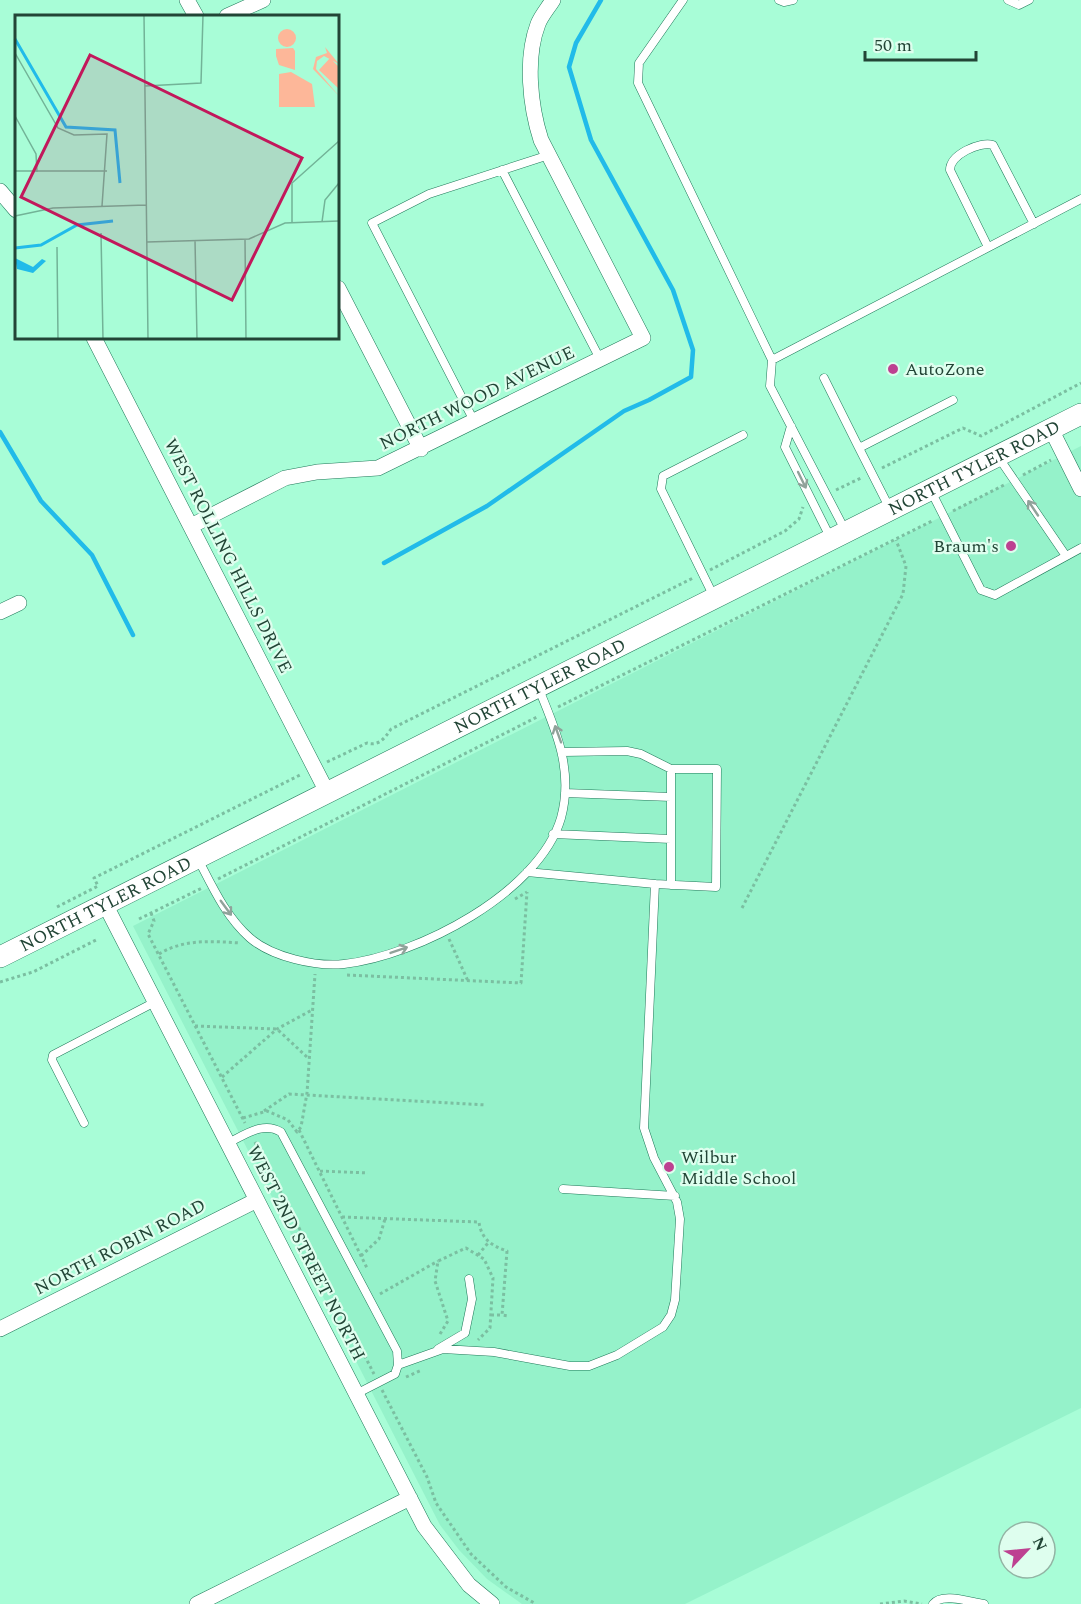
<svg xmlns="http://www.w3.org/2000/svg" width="1081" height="1604" viewBox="0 0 1081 1604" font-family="Spectral,serif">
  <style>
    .built { fill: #95f2ca }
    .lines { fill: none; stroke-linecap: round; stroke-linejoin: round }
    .stream { stroke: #21bbe9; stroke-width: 4.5 }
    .service-casing { stroke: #1f7959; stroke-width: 9 }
    .minor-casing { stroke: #1f7959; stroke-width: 16 }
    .secondary-casing { stroke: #1f7959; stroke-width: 22 }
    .path { stroke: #7bbfa1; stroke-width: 3; stroke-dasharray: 3 3; stroke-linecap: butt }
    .service { stroke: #fff; stroke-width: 8 }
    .minor { stroke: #fff; stroke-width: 15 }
    .secondary { stroke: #fff; stroke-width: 21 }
    .oneway { stroke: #90a29a }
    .poi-dot { fill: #bd4191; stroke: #defeee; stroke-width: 2 }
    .labels { text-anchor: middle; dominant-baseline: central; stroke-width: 4.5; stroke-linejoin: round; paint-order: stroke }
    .poi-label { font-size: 18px; fill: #224536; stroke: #defeee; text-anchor: start }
    .street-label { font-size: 18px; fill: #224536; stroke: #defeee }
    .inset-river { fill: none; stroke: #21bbe9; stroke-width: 3 }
    .inset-road { fill: none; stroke: #72b397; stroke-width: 1.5 }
    .view { fill: #c2185b; fill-opacity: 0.15; stroke: #c2185b; stroke-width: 3 }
    .inset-edge { fill: none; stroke: #224536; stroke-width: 3 }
  </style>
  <rect width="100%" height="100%" fill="#a8fdd7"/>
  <path class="built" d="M1081,446v962l-396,196h-163l-35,-25 -28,-29 -19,-25 -307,-599z"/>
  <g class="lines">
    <path class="stream" d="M0,432l41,69 51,54 41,80
      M384,563l103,-57 137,-95 25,-11 42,-23 2,-27 -20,-60 -82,-150 -22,-73 7,-24 25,-43"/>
    <defs>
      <path id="service" d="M683,0l-44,63 -1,20 134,277 309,-161
        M779,0l5,2 9,-2
        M1008,0l11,5 10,-5
        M502,170l98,189
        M988,247l-38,-77c0,-15 29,-29 43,-25l41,79
        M772,360l-2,26 76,146
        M824,378l35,70
        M474,421l-102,-198 57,-29 120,-39
        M791,426l-6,21 46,92
        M999,458l67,98
        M931,491l50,99 14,5 86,-47
        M890,509l-31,-61 94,-48
        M714,597l-53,-108 2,-13 80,-41
        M563,752l64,-1 14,3 30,15h46l-1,118 -61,-3
        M565,793l106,4
        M553,834l118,5
        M198,859c14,27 28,58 52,79 22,19 66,29 94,26 73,-8 195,-71 217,-146 13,-47 -5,-88 -23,-131
        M671,885v-116
        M84,1123l-32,-63 1,-5 102,-53
        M228,1143c17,-8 35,-22 53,-11l116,219 1,14 -3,9 -39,20
        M563,1189l112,7
        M438,1349l27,-16 7,-34 -3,-20
        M398,1365l45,-16 51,3 76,14h19l28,-11 46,-28 8,-12 4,-15 5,-81 -3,-17 -23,-44 -10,-30 11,-244 -128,-12
        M933,1604c9,-12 37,-2 51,0"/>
      <path id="minor" d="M187,0l9,16
        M227,16l36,-16
        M0,191l16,19
        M338,288l83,161
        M94,338l233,454
        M1051,429l30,60
        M191,526l94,-48 32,-6 61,-4 265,-130 -102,-198c-11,-34 -16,-82 -3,-116 3,-8 10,-16 15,-24
        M0,612l19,-9
        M105,904l319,622 45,59 23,19
        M0,1329l257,-129
        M197,1604l213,-106"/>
      <g id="secondary">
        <path id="s1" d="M0,957l1081,-543"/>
      </g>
    </defs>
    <use href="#service" class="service-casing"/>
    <use href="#minor" class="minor-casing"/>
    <use href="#secondary" class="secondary-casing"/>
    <path class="path" d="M882,468l81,-40 18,8 100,-53
      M1023,475l28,-15
      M836,490l27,-13
      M953,511l53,-27
      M710,570l75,-39 14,-12 4,-12
      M558,707l376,-187
      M327,762l40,-19c12,3 17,-4 24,-14l302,-151
      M218,879l321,-163
      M515,899l12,-7
      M57,907l41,-21 -4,-8 208,-104
      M742,908l161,-314 3,-28 -10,-26
      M151,913l3,8 -6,13 97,189
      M139,919l63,-31
      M449,939l19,42
      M159,954c24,-15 53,-13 81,-11
      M347,975l174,8 6,-91
      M0,982l33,-10 65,-33
      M195,1026l82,3 31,29
      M222,1077l55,-48 35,-19
      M264,1111l25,-17 197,11
      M243,1118l24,-7 21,9 9,12 4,-5 6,-34 8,-119
      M299,1130l68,138
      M255,1142l119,232
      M320,1171l48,2
      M342,1217l137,5c2,17 13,24 28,29l-5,64 6,1
      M478,1255l10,-12
      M361,1256l18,-17 6,-20
      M380,1294l58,-33
      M491,1315h11
      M440,1334l8,-13 -13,-40 3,-20 28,-13 18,11 9,19 -3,50 -12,12
      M406,1377l16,-7
      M382,1390l45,87 9,26 35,51 35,33 30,17
      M880,1604l24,-3 18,3"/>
    <use href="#service" class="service"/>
    <use href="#minor" class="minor"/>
    <use href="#secondary" class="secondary"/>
  </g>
  <defs><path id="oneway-shaft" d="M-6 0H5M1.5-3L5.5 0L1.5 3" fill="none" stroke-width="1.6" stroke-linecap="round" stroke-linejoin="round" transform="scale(1.5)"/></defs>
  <g class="oneway">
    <use href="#oneway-shaft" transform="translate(802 480) rotate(64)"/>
    <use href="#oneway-shaft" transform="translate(1033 508) rotate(-124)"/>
    <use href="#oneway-shaft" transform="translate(558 734) rotate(-110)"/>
    <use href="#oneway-shaft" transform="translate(226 908) rotate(54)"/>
    <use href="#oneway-shaft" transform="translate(399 950) rotate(-19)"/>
  </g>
  <g class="poi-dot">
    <circle cx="893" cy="369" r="6"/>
    <circle cx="1011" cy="546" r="6"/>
    <circle cx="669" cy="1167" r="6"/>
  </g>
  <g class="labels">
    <g class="poi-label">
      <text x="905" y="369">AutoZone</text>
      <text x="999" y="546" text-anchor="end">Braum's</text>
      <text x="681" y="1157">Wilbur<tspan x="681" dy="21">Middle School</tspan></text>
    </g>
    <g class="street-label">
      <text transform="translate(477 398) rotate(-26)">NORTH WOOD AVENUE</text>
      <text stroke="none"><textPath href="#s1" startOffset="1090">NORTH TYLER ROAD</textPath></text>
      <text transform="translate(228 556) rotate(63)">WEST ROLLING HILLS DRIVE</text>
      <text stroke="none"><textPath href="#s1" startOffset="604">NORTH TYLER ROAD</textPath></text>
      <text stroke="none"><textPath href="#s1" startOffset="118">NORTH TYLER ROAD</textPath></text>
      <text transform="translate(120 1247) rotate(-27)">NORTH ROBIN ROAD</text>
      <text transform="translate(306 1253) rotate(63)">WEST 2ND STREET NORTH</text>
    </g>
  </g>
  <g transform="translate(15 15)">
    <rect width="324" height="324" fill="#a8fdd7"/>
    <path d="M263 23a9 9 0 1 1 18 0a9 9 0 1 1-18 0ZM310,32l14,17 -15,-8 -7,5 -1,8 23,27 -26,-27 3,-12 11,-4zM278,33l2,3v19l-16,-5 -3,-9v-7zM315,43l9,9v22l-20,-19zM276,57l21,12 3,23h-36v-33z" fill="#fdb799"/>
    <path d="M0,243l18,9 9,-8 4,2 -13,12 -16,-4z" fill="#21bbe9"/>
    <path class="inset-river" d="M0,24l51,88 49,3 5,53M0,233l26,-3 36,-20 36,-4"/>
    <path class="inset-road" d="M129,0l4,324M0,38l43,75 16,7 33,-1 -5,72M130,71l56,-3 2,-68M0,101l21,38 1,18M0,156h92M0,201l38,-8 93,-3M277,207v-39l47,-42M307,207l3,-22 14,-17M86,218l2,106M180,225l2,99M230,225l1,99M132,227l102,-3 36,-16 54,-2M42,232l1,92"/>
    <path class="view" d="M75,40l212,103 -70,142 -211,-103z"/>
    <rect width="324" height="324" class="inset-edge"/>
  </g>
  <g transform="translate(1027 1550) rotate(64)"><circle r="28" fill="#defeee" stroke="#93b4a4" stroke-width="1.5"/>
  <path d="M0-4.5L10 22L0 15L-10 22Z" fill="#bd4191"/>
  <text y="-9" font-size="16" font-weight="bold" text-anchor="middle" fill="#224536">N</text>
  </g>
  <path d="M865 51v9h111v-9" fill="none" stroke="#224536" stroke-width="3"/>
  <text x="874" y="51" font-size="18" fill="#224536" stroke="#defeee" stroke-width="4.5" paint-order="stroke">50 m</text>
</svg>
